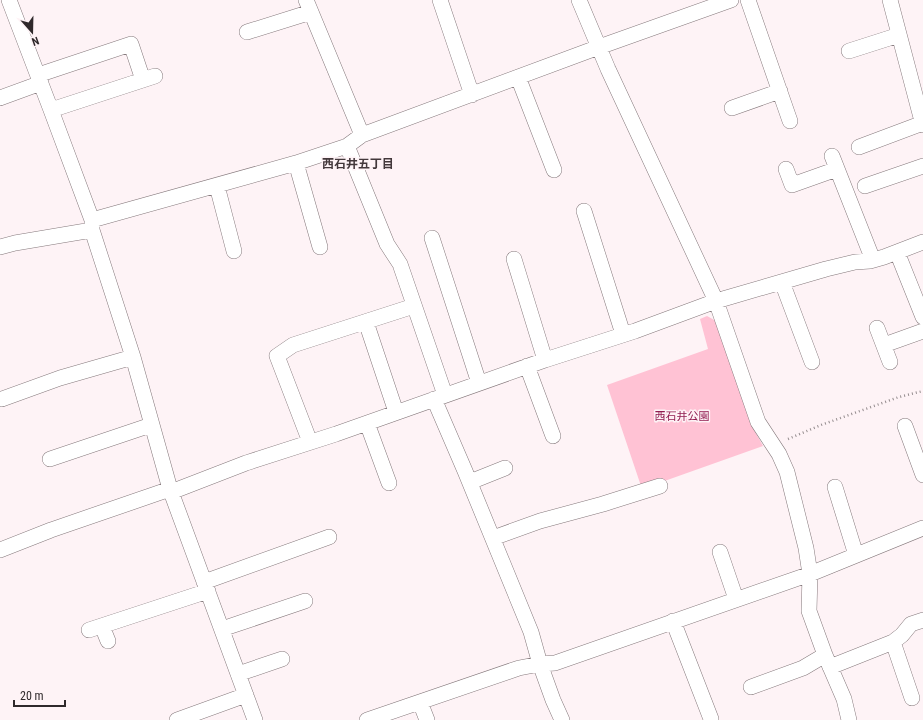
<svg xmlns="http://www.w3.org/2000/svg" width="923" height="720" viewBox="0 0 923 720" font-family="'Roboto Condensed','Noto Sans JP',sans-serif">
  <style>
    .green { fill: #ffc2d4 }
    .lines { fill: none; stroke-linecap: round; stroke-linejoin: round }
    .street-casing { stroke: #85797c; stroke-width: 16 }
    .path { stroke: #958d8f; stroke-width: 2.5; stroke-dasharray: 1 3; stroke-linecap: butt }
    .street { stroke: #fff; stroke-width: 15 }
    .labels { text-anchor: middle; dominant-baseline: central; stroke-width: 3; stroke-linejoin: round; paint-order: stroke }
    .park-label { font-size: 11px; fill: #911c50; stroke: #fef3f6 }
    .neighbourhood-label { font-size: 12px; font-weight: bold; fill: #43383b; stroke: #fef3f6 }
  </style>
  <rect width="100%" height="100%" fill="#fef3f6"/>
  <path class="green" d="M707,316l11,6 35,106 10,18 -121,43 -35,-104 101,-36 -8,-30z"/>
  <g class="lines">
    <defs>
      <path id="street" d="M9,0l42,110 41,110v10l41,127 37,132 85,231
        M306,0l56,135
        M440,0l32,95
        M579,0l29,69 108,232 42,121 21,32 8,18 19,76 4,26 -1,37 16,44 19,44 5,21
        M748,0l42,121
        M890,0l33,125
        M247,32l64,-20
        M849,51l50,-16
        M38,75l93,-31 12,36
        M518,77l36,93
        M0,98l41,-15
        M732,108l48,-17
        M51,110l104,-34
        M347,146l40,98 13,20 45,131
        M859,147l64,-24
        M832,156l41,104
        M296,163l24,84
        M786,169l6,16 45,-16
        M217,186l17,65
        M865,186l58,-20
        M584,211l39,123
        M92,220l204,-57 51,-17 15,-11 237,-88 132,-47
        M432,238l47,145
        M0,247l15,-4 77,-13
        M897,252l26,65
        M514,259l31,101
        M782,282l30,80
        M366,322l30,90
        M877,328l13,34
        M884,345l39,-14
        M527,366l26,70
        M2,399l58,-21 73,-21
        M434,399l31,72 66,161 9,32 13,36 9,20
        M367,423l22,60
        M905,426l18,49
        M310,442l-33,-86 16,-11 121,-39
        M50,459l101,-34
        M470,482l35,-14
        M835,487l21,68
        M171,492l75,-29 90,-29 209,-74 90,-29 81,-30 110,-32 29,-7 15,-1 14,-4 39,-15
        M493,538l47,-17 63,-17 57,-18
        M0,550l51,-20 119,-41
        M720,552l16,47
        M204,582l125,-45
        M673,621l38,98
        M102,626l6,15
        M222,629l83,-28
        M89,630l119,-39
        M893,642l19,56
        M830,667l63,-25 9,-7 9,-11 12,-4
        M238,674l44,-15
        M751,687l52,-19 22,-13
        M420,702l7,18
        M177,720l69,-25
        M367,720l152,-52 21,-4 15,-1 255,-89 113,-46"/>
    </defs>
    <use href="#street" class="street-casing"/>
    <path class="path" d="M788,439l33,-14 78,-28 24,-6"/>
    <use href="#street" class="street"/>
  </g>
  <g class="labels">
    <g class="park-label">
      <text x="682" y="416">西石井公園</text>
    </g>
    <g class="neighbourhood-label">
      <text x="358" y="164">西石井五丁目</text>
    </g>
  </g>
  <g transform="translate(32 32) rotate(160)" stroke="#fef3f6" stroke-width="3" paint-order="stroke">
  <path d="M0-3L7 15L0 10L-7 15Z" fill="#2f292b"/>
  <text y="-6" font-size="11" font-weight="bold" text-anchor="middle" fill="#2f292b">N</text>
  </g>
  <path d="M14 700v6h51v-6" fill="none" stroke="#2f292b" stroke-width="2"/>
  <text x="20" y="700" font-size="12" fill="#2f292b" stroke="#fef3f6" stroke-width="3" paint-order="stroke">20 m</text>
</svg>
